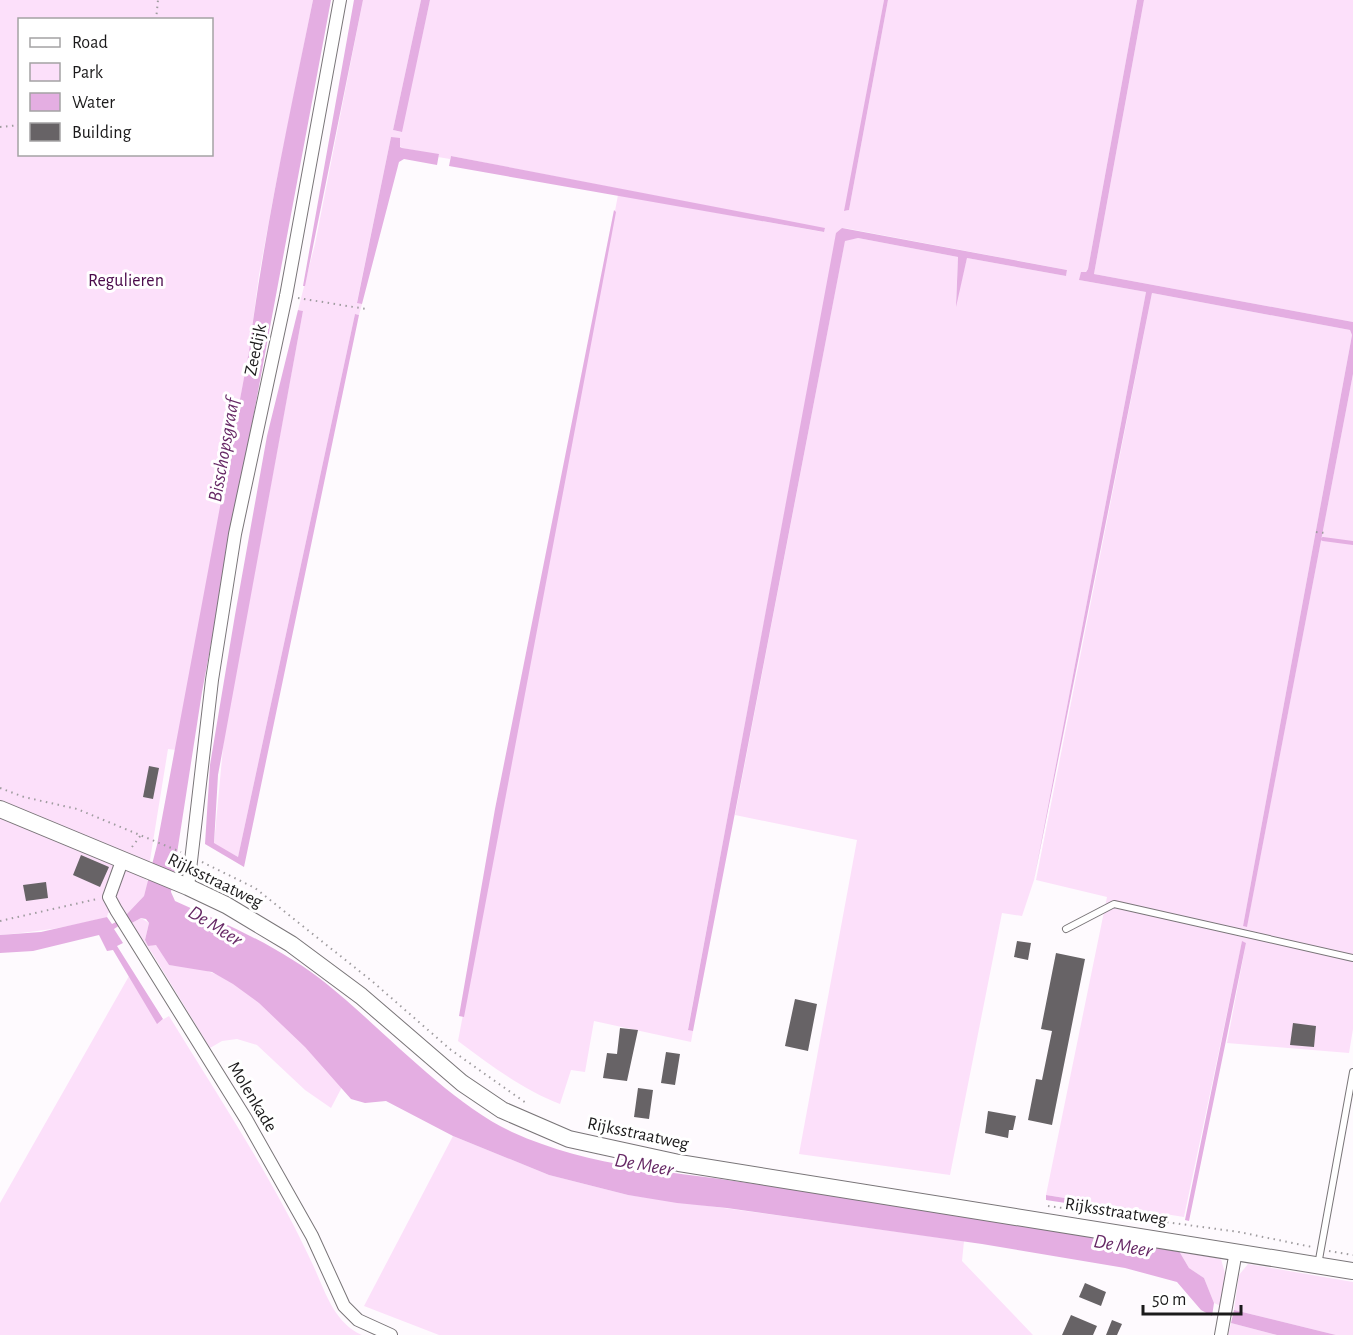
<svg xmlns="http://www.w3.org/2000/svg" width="1353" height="1335" viewBox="0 0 1353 1335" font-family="'Alegreya Sans',sans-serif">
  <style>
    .green { fill: #fce0fa; fill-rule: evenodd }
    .water { fill: #e4aee2 }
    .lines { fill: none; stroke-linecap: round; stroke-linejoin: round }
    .stream { stroke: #e4aee2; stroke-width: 4 }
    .building { fill: #676366 }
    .lane-casing { stroke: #797578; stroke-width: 8 }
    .street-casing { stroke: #797578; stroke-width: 14 }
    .secondary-casing { stroke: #797578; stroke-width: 18 }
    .path { stroke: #9f9c9f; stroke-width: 2; stroke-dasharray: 1.5 4.5; stroke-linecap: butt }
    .lane { stroke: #fff; stroke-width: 6 }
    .street { stroke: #fff; stroke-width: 12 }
    .secondary { stroke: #fff; stroke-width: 16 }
    .labels { text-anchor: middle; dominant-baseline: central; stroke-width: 6; stroke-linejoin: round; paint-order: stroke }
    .park-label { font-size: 18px; fill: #49094a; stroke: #fff }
    .street-label { font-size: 18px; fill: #1b1a1b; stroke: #fff }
    .water-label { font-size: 20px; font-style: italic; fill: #662865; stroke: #fff }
  </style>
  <rect width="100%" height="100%" fill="#fefafe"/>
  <path class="green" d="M0,0h313l-39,194 -15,81 -10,76 -73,399 -8,-1 -18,111 -7,18 5,3 -4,15 -18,19 -3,-7 -15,5 -1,4c-36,10 -70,15 -107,18zM20,20h192v134h-192z
    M363,0h58l-28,130 8,2 29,-132h454l-39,211 4,-1 39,-210h249l-49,269 -9,11 67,12 -112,588 -12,36 -20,-3 -52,262 -151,-21 58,-314 -122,-25 110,-575 13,-2 100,19 -2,46 11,-45 99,18 1,-6 -217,-41 -8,-1 -6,9 -148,792 5,2 -2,11 -97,-21 -9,51 -14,-2 -11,34c-37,-14 -70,-39 -102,-63l160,-846 205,37 2,-3 -374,-73 -1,3 -12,-2 1,-2 -37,-7 -11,-11 -34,165 5,2 -3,11 -4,-1 -117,543 -24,-13 10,-107 79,-426 -5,-1 17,-66z
    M1144,0h209v322l-259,-48z
    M1152,293l198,37 2,5 -109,591h4l106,-552v655l-4,24 -122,-10 19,-100 -4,-1 -58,275 -138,-22 61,-298 -71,-17z
    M141,918l8,5 -4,17 3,6 8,-2 13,21c14,1 28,2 41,7 42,14 104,81 132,115l-11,21 -26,-18 -48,-45 -20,-6 -15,2 -12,7 -58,-95 -22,-29z
    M129,976l28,47 12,-7c50,82 104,162 144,249 12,26 21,58 49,70h-362v-132z
    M453,1136l96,39 79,20 336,46 -2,20 71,74h-594l-75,-29z
    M1179,1251l42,8 5,18 -5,29 -7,-3 -10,-25 -15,-10z
    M1248,1264l105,18v53h-17l-102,-25 5,-35z
    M1231,1323l46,12h-49z"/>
  <path class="water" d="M313,0h18l-129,692 -31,200 4,9c54,24 107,47 153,84 56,45 120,117 184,147 79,36 166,40 251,53 139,22 277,43 416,66l10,17 15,10 10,25 -2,13 -11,-6 -24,-28 -52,-14 -143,-24 -255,-36 -50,-5 -49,-8 -79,-20 -96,-39 -67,-35 -21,2 -14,-4 -46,-52 -46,-44 -26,-19 -21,-12 -43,-7 -13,-20 -8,1 -3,-6 4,-17 -3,-4 -5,-1 -11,6 -4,-9 18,-19 13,-51 92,-494c15,-118 40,-234 64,-351z
    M354,0h9l-58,286h-2z
    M421,0h9l-28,132 -9,-2z
    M884,0h4l-39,210 -5,1z
    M1137,0h7l-50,274 259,48v52l-106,553 -4,-1 109,-591 -2,-5 -198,-37 -118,587 112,-588 -67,-12 2,-8h5l2,-3z
    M391,137l9,1v9l2,1 37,6 -2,11 -33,-6 -5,3 -37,142 -5,-1z
    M451,156l374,72 -1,4 -375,-66z
    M614,210l2,2 -152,805 -5,-1 36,-207z
    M842,228l225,42 -1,6 -99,-18 -11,49 2,-50 -100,-19 -13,3 -152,790 -5,-1 148,-797z
    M298,310l5,1 -85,464 -4,68 24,14 117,-543 4,1 -115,552 -39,-23 5,-79 25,-150 32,-179z
    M107,917l5,7 6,-3 2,4 -6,4 9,14 -6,3 46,73 -6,5 -44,-74 -6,1 -8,-16 -66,16 -33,2v-18l41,-3z
    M1242,941l4,2 -57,278 -4,-1z
    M1046,1195l124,20v4l-124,-19z
    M1234,1310l102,25h-59l-46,-12z"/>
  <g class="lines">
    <path class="stream" d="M1323,539l30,4"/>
  </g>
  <path class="building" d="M149,766l10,2 -6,31 -10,-2z
    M81,855l28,12 -9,20 -27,-12z
    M46,882l2,16 -22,3 -3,-16z
    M1017,941l14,2 -3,17 -14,-3z
    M1056,953l29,6 -33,166 -24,-5 8,-41 6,1 10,-49 -11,-2z
    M795,999l22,5 -9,47 -23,-5z
    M1293,1023l23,3 -2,21 -24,-2z
    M620,1028l18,2 -11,51 -24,-3 4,-25 10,1z
    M666,1052l14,2 -5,31 -14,-2z
    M638,1088l15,2 -4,29 -15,-2z
    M988,1111l28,5 -3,14h-4l-1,8 -23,-5z
    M1085,1283l21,9 -5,14 -22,-9z
    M1071,1315l26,11 -4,9h-31z
    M1112,1320l10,4 -5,11h-11z"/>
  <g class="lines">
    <defs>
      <path id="lane" d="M1066,929l48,-25 239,54
        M1318,1265l35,-193"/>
      <path id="street" d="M122,861l-13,36 7,13 130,209 66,117 32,70 14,14 33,15
        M188,887l24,-207 23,-146 51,-238 54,-296
        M1221,1335l15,-84"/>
      <path id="secondary" d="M0,809l188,78 38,18 65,39 70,52 101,87 40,27 67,29 110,24 674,108"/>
    </defs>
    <use href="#lane" class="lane-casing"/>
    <use href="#street" class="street-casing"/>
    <use href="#secondary" class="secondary-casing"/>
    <path class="path" d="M156,20l2,-20
      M0,127l20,-2
      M298,298l68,11
      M1316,532l9,1
      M0,788l24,9 53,12 104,43
      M132,847l9,-12
      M202,862l53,26 118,94 78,68 75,53
      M0,921l97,-22
      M1048,1206l191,26 73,15
      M1329,1251l24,4"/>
    <use href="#lane" class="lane"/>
    <use href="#street" class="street"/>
    <use href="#secondary" class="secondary"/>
  </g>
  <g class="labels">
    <g class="park-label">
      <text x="126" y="281">Regulieren</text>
    </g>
    <g class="street-label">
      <text transform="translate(256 350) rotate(-78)">Zeedijk</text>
      <text transform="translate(215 881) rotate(26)">Rijksstraatweg</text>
      <text transform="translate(252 1097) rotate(59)">Molenkade</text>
      <text transform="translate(638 1134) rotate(12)">Rijksstraatweg</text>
      <text transform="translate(1116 1212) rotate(9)">Rijksstraatweg</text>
    </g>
    <g class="water-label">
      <text transform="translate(224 450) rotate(-80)">Bisschopsgraaf</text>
      <text transform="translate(215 926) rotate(32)">De Meer</text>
      <text transform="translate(644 1165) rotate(10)">De Meer</text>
      <text transform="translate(1123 1246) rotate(10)">De Meer</text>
    </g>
  </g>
  <rect x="18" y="18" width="195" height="138" fill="#ffffff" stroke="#a4a3a4" stroke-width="1.5"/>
  <rect x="30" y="38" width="30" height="9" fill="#ffffff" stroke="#a4a3a4" stroke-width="1.5"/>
  <text x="72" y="48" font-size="18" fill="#1b1a1b">Road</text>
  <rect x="30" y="63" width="30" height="18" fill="#fce0fa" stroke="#a4a3a4" stroke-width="1.5"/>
  <text x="72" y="78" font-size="18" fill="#1b1a1b">Park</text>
  <rect x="30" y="93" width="30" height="18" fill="#e4aee2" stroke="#a4a3a4" stroke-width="1.5"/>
  <text x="72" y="108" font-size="18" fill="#1b1a1b">Water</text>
  <rect x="30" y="123" width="30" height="18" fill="#676366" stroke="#a4a3a4" stroke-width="1.5"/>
  <text x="72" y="138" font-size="18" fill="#1b1a1b">Building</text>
  <path d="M1143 1305v9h98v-9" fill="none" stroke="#1b1a1b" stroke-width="3"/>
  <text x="1152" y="1305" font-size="18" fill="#1b1a1b" stroke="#ffffff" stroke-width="4.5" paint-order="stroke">50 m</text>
</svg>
